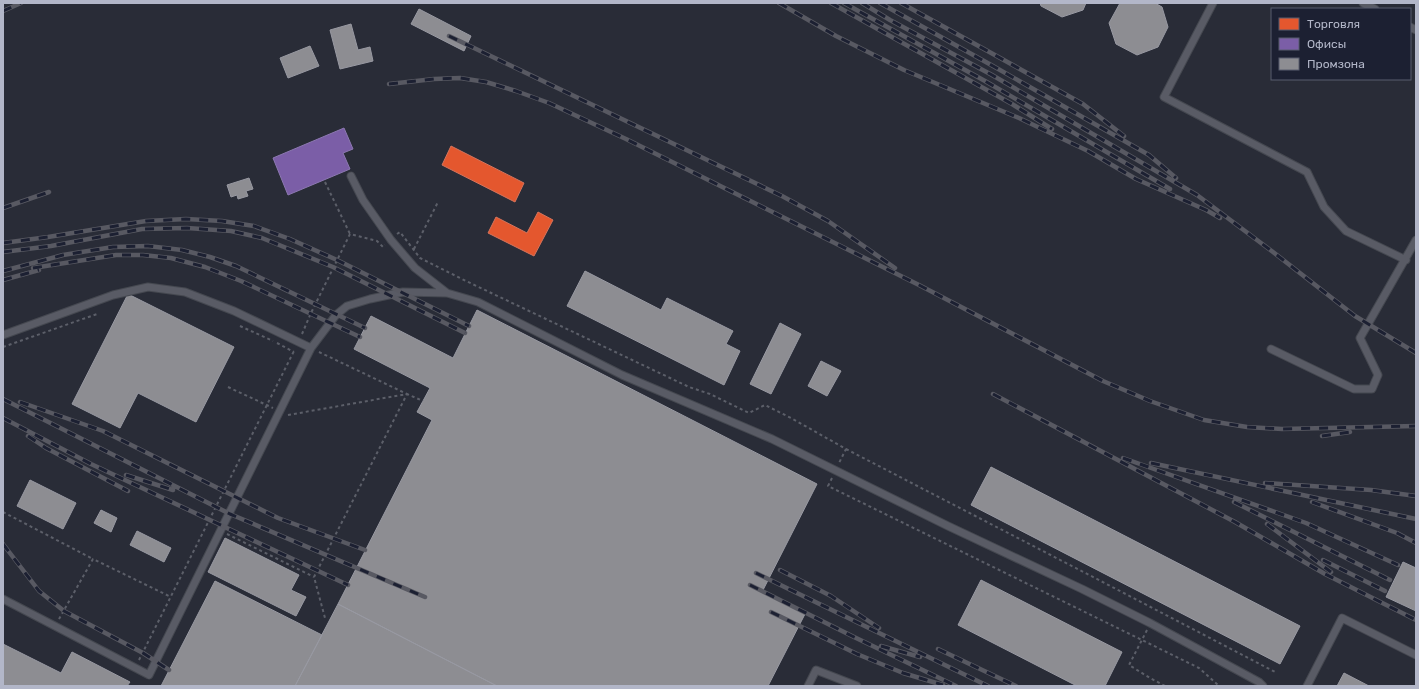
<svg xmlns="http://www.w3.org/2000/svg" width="1419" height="689" viewBox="0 0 1419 689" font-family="Rubik,sans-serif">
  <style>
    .shops { fill: #e4572e; stroke: #d5745c }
    .offices { fill: #7b5ea7; stroke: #8c78b1 }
    .industry { fill: #8d8d92; stroke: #9899a2 }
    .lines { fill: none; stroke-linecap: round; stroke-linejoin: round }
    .lane-casing { stroke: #454850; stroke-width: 9 }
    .path { stroke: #5c5f69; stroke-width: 2; stroke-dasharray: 3 3; stroke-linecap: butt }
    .lane { stroke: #595b65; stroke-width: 7 }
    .rail-casing { stroke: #585962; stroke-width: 4.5 }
    .rail { stroke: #1c2032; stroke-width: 3; stroke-dasharray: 9; stroke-linecap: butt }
  </style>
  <rect width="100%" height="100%" fill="#292c37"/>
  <path class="shops" d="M451,146l73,37 -9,19 -73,-37z
    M538,212l15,8 -19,36 -46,-23 8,-16 31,16z"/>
  <path class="offices" d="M344,128l9,21 -10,4 7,16 -62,26 -15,-37z"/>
  <path class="industry" d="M1040,3h46l-3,7 -21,7 -21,-11z
    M1120,3h35l7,4 6,20 -10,20 -21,8 -21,-11 -7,-21z
    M419,9l52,27 -7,15 -53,-27z
    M351,24l7,26 12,-3 3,14 -33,8 -10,-39z
    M310,46l9,20 -31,12 -8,-20z
    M249,178l4,11 -7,2 2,5 -10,3 -1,-4 -6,2 -4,-12z
    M585,271l76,39 6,-12 66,33 -7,13 14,7 -16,34 -157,-79z
    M128,294l106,53 -38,75 -58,-29 -18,35 -48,-24z
    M477,310l340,174 -55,108 43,22 -37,72h-271l-159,-82 94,-184 -15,-8 13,-24 -76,-39 17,-33 82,42z
    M780,323l21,11 -30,60 -21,-10z
    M821,361l20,10 -14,25 -19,-10z
    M991,467l309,159 -20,38 -309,-159z
    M30,480l46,23 -13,26 -46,-23z
    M101,510l16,8 -6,14 -17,-9z
    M137,531l34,17 -7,14 -34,-17z
    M225,538l74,37 -8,15 15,7 -10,19 -88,-44z
    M1403,562l13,6v43l-30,-14z
    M981,580l141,72 -17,34h-28l-119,-61z
    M215,581l107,54 -27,51h-134z
    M338,604l159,82h-202z
    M3,644l58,29 11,-21 58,30 -3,4h-124z
    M1344,673l25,13h-32z"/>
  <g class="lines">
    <defs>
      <path id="lane" d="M1213,3l-49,94 143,75 17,35 22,24 60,29
        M1363,3l12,6
        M1410,27l6,3
        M351,176l12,24 28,40 24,28 32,25
        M3,335l110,-40 35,-8 37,5 49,19 77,37 -162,327 -146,-76
        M311,348l25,-33 11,-9 23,-7 33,-7 44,1 31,9 144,73 150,64 176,87 134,63 68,34 109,59 4,4
        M1271,349l83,40h18l6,-14 -18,-37 56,-98
        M808,686l8,-16 41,16
        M1307,686l35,-68 74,37"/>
    </defs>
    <use href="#lane" class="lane-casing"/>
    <path class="path" d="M325,182l25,52
      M397,234l3,-2 20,26 46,23 223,106 21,7 39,19 16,-8 26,13 55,31 -7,14
      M414,249l24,-47
      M240,326l33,15
      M302,334l9,-21 39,-79 27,7 6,6 2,-2
      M277,343l17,9
      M3,347l94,-33
      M319,352l88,42 -93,183 11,41
      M228,387l45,21
      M288,415l119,-21 16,7
      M846,449l249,129 182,95
      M832,478l-4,8 371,182 20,18
      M3,512l90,47
      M227,534l87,43
      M59,619l34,-60 78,38
      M1147,630l-18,35 21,13 15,8
      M139,660l156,-311"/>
    <use href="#lane" class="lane"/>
    <defs>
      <path id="rail" d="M779,3l57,33 68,34 115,48 69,33 48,28 70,31 14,8
        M831,3l181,101 40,25
        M844,3l141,78 185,108
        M862,3l28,17 102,55 205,120 76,57 82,64 61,37
        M880,3l113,63 156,89 27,23
        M901,3l182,101 41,32
        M3,11l18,-8
        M449,36l333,160 46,25 67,47
        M389,84l45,-5 26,-1 26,4 30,9 33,12 77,36 293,146 184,96 47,20 54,19 43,7 35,2 134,-3
        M3,208l46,-16
        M3,243l45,-6 98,-16 40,-2 36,2 32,5 36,13 47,21 132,66
        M3,252l48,-6 91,-17 45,-1 44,3 31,7 71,29 132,66
        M33,268l83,-13h27l28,3 34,9 36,14 119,56
        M3,271l60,-16 50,-8 35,-1 34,4 28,7 26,9 129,62
        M3,280l36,-10
        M993,394l242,128 90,52 91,46
        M3,399l227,115 195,83
        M20,402l83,29 175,87 87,32
        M3,418l88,46 257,121
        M28,436l18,12 82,43
        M1322,436l28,-4
        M1123,458l183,65 92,42
        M1151,463l265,56
        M126,475l47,15
        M1265,483l106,7 45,6
        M1234,502l156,78
        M1312,502l85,31 19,10
        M1267,524l64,48
        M3,544l36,47 25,20 79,42 26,17
        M1323,560l62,31
        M780,570l51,26 48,32
        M756,573l232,113
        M750,585l104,52 102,49
        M771,612l86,42 46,19 40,12
        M881,646l39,11
        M938,649l78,37"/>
    </defs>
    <use href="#rail" class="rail-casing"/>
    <use href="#rail" class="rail"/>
  </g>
  <rect width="1419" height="689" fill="none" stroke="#b2b6c8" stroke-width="8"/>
  <rect x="1271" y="8" width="140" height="72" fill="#1c2032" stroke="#585c6e"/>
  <rect x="1279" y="18" width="20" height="12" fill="#e4572e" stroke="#585c6e"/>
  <text x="1307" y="28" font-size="12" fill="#b2b6c8">Торговля</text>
  <rect x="1279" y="38" width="20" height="12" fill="#7b5ea7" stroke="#585c6e"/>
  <text x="1307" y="48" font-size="12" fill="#b2b6c8">Офисы</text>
  <rect x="1279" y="58" width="20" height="12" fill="#8d8d92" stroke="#585c6e"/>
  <text x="1307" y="68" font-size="12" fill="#b2b6c8">Промзона</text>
</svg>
